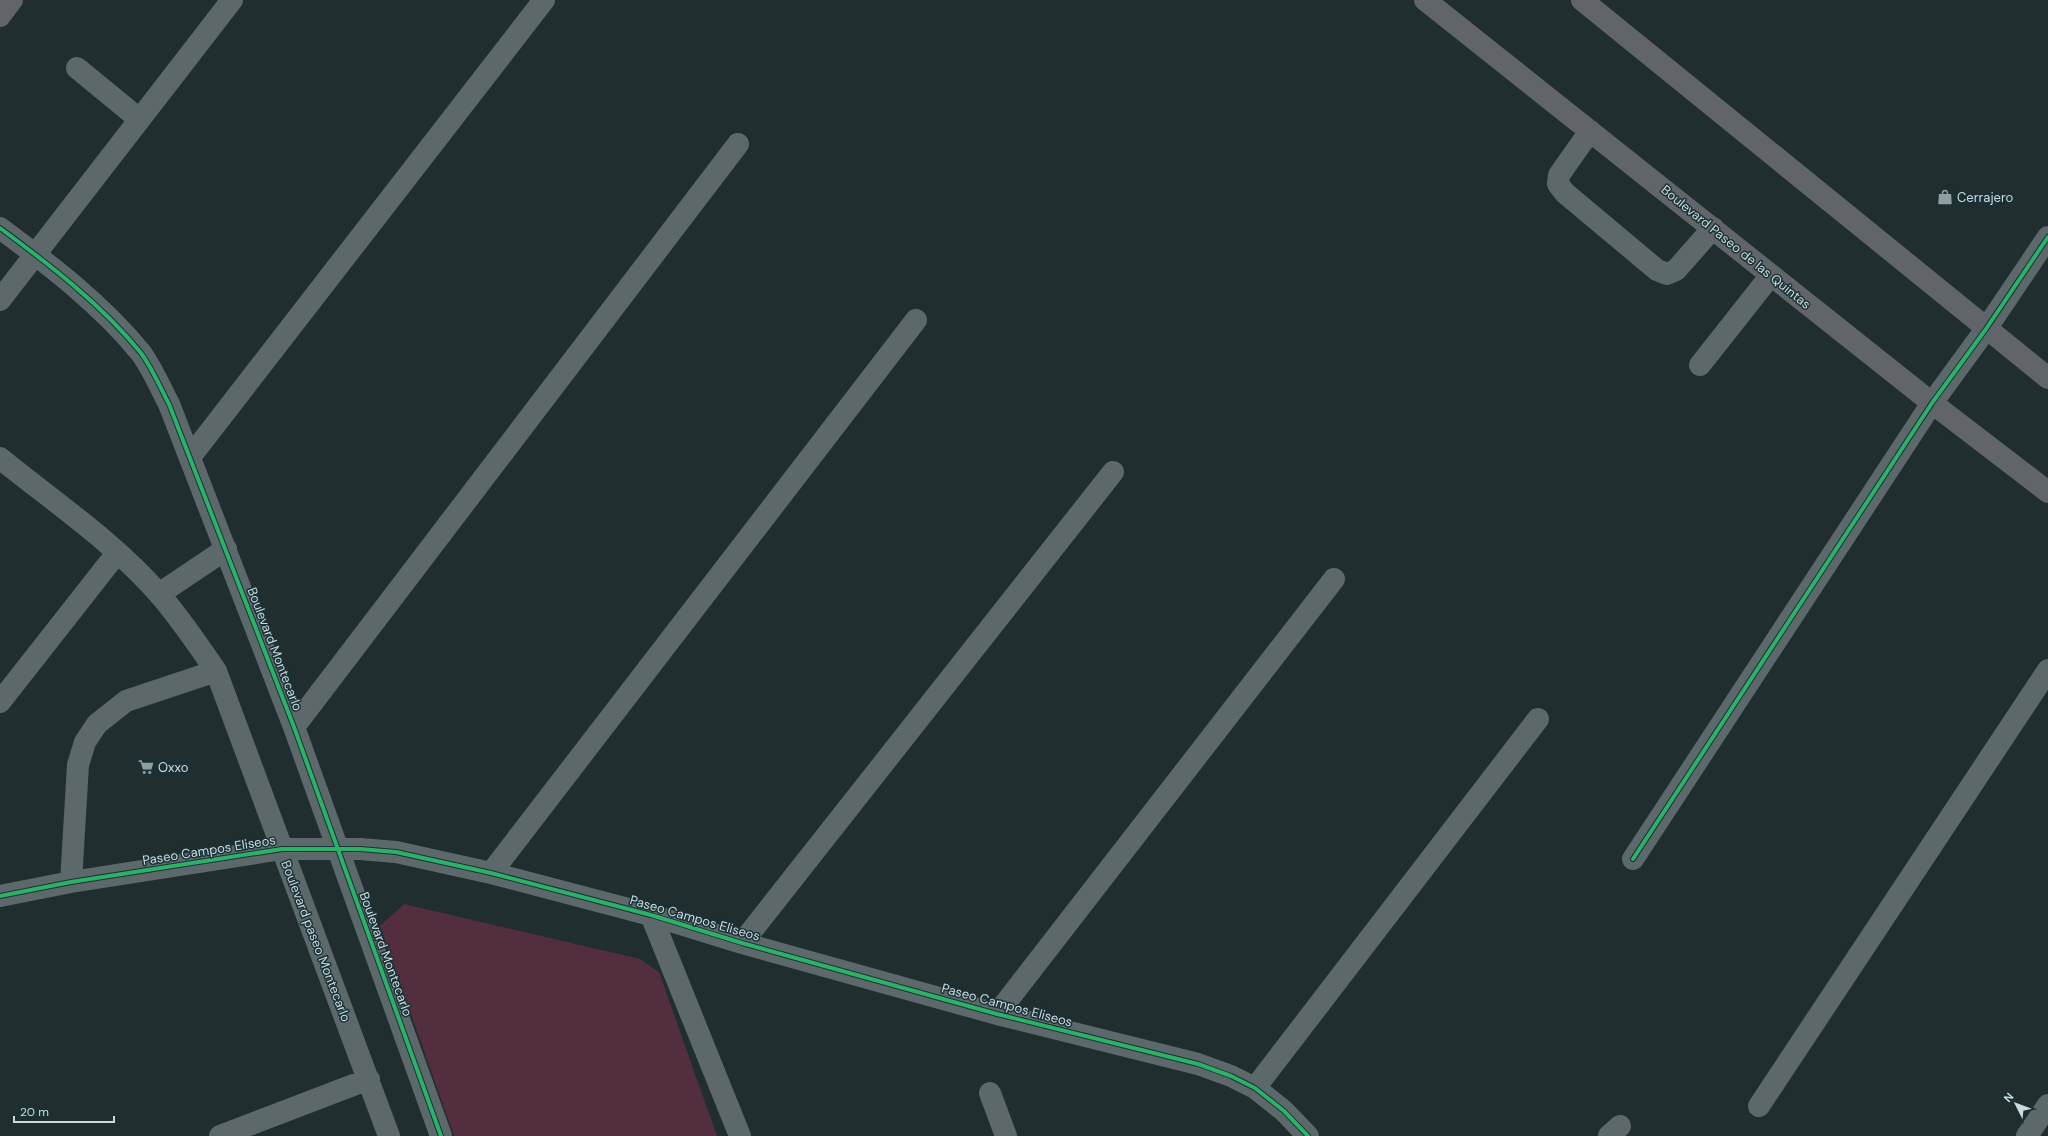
<svg xmlns="http://www.w3.org/2000/svg" width="2048" height="1136" viewBox="0 0 2048 1136" font-family="'DM Sans',sans-serif">
  <style>
    .green { fill: #522e3e }
    .lines { fill: none; stroke-linecap: round; stroke-linejoin: round }
    .minor { stroke: #5c686a; stroke-width: 22 }
    .major { stroke: #616468; stroke-width: 22 }
    .cycleway-casing { stroke: #193237; stroke-width: 6 }
    .cycleway { stroke: #2db169; stroke-width: 4 }
    .labels { text-anchor: middle; dominant-baseline: central; stroke-width: 3; stroke-linejoin: round; paint-order: stroke }
    .poi-label { font-size: 13px; fill: #ccdade; stroke: #193237; text-anchor: start }
    .street-label { font-size: 13px; fill: #ccdade; stroke: #193237 }
  </style>
  <rect width="100%" height="100%" fill="#202e30"/>
  <path class="green" d="M404,904l236,55 19,13 58,164h-263l-74,-210z"/>
  <g class="lines">
    <path class="minor" d="M77,68l62,51
      M1590,131l-31,44 -1,9 7,9 92,77 10,4 9,-4 37,-42
      M0,228c50,37 102,77 141,125 11,15 19,34 28,51l125,323 147,409
      M0,300l232,-300
      M1700,365l71,-90
      M191,456l353,-456
      M0,458c54,44 114,84 160,137 20,23 38,50 56,76l173,465
      M159,594l67,-45
      M0,702l117,-149
      M294,727l444,-583
      M1633,859l299,-456 54,-74 62,-92
      M491,873l425,-553
      M71,882l7,-117 7,-23 12,-18 29,-23 90,-30
      M0,896l71,-14 211,-33h78l36,3 95,21 160,42 91,28 255,71 201,50 33,12 24,12 29,23 24,25
      M651,915l89,221
      M742,943l371,-471
      M997,1014l337,-435
      M1255,1088l283,-369
      M990,1093l16,43
      M1759,1106l289,-436
      M220,1136l149,-57
      M1609,1136l11,-10
      M2027,1136l21,-31"/>
    <path class="major" d="M1425,0l507,403 116,89
      M1582,0l466,378
      M0,16l12,-16"/>
    <defs>
      <path id="cycleway" d="M0,228c50,37 102,77 141,125 11,15 19,34 28,51l125,323 147,409
        M1633,859l299,-456 54,-74 62,-92
        M0,896l71,-14 211,-33h78l36,3 95,21 160,42 91,28 255,71 201,50 33,12 24,12 29,23 24,25"/>
    </defs>
    <use href="#cycleway" class="cycleway-casing"/>
    <use href="#cycleway" class="cycleway"/>
  </g>
  <defs>
    <symbol id="shop-bare" viewBox="-9 -9 18 18"><path d="M-5-2.5h2.3a2.7 3.5 0 0 1 5.4 0H5L5.5 6h-11ZM-1.5-2.5h3a1.5 2.3 0 0 0-3 0Z" fill="#909ea1" stroke="#193237" stroke-width="2.5" paint-order="stroke"/></symbol>
    <symbol id="supermarket-bare" viewBox="-9 -9 18 18"><path d="M-6-5.5h2.5l.6 2H6L4.5 2H-2.5L-4.4-4H-6ZM-1.5 3.2a1.3 1.3 0 1 0 .1 0ZM3 3.2a1.3 1.3 0 1 0 .1 0Z" fill="#909ea1" stroke="#193237" stroke-width="2.5" paint-order="stroke"/></symbol>
  </defs>
  <g fill-rule="evenodd">
    <use href="#shop-bare" x="1934" y="186" width="22" height="22"/>
    <use href="#supermarket-bare" x="135" y="756" width="22" height="22"/>
  </g>
  <g class="labels">
    <g class="poi-label">
      <text x="1957" y="197">Cerrajero</text>
      <text x="158" y="767">Oxxo</text>
    </g>
    <g class="street-label">
      <text transform="translate(1736 247) rotate(39)">Boulevard Paseo de las Quintas</text>
      <text transform="translate(275 649) rotate(69)">Boulevard Montecarlo</text>
      <text transform="translate(209 850) rotate(-9)">Paseo Campos Eliseos</text>
      <text transform="translate(695 918) rotate(16)">Paseo Campos Eliseos</text>
      <text transform="translate(316 941) rotate(69)">Boulevard paseo Montecarlo</text>
      <text transform="translate(386 954) rotate(70)">Boulevard Montecarlo</text>
      <text transform="translate(1007 1005) rotate(15)">Paseo Campos Eliseos</text>
    </g>
  </g>
  <g transform="translate(2016 1104) rotate(312)" stroke="#193237" stroke-width="3" paint-order="stroke">
  <path d="M0-3L7 15L0 10L-7 15Z" fill="#ccdade"/>
  <text y="-6" font-size="11" font-weight="bold" text-anchor="middle" fill="#ccdade">N</text>
  </g>
  <path d="M14 1116v6h100v-6" fill="none" stroke="#ccdade" stroke-width="2"/>
  <text x="20" y="1116" font-size="12" fill="#ccdade" stroke="#193237" stroke-width="3" paint-order="stroke">20 m</text>
</svg>
